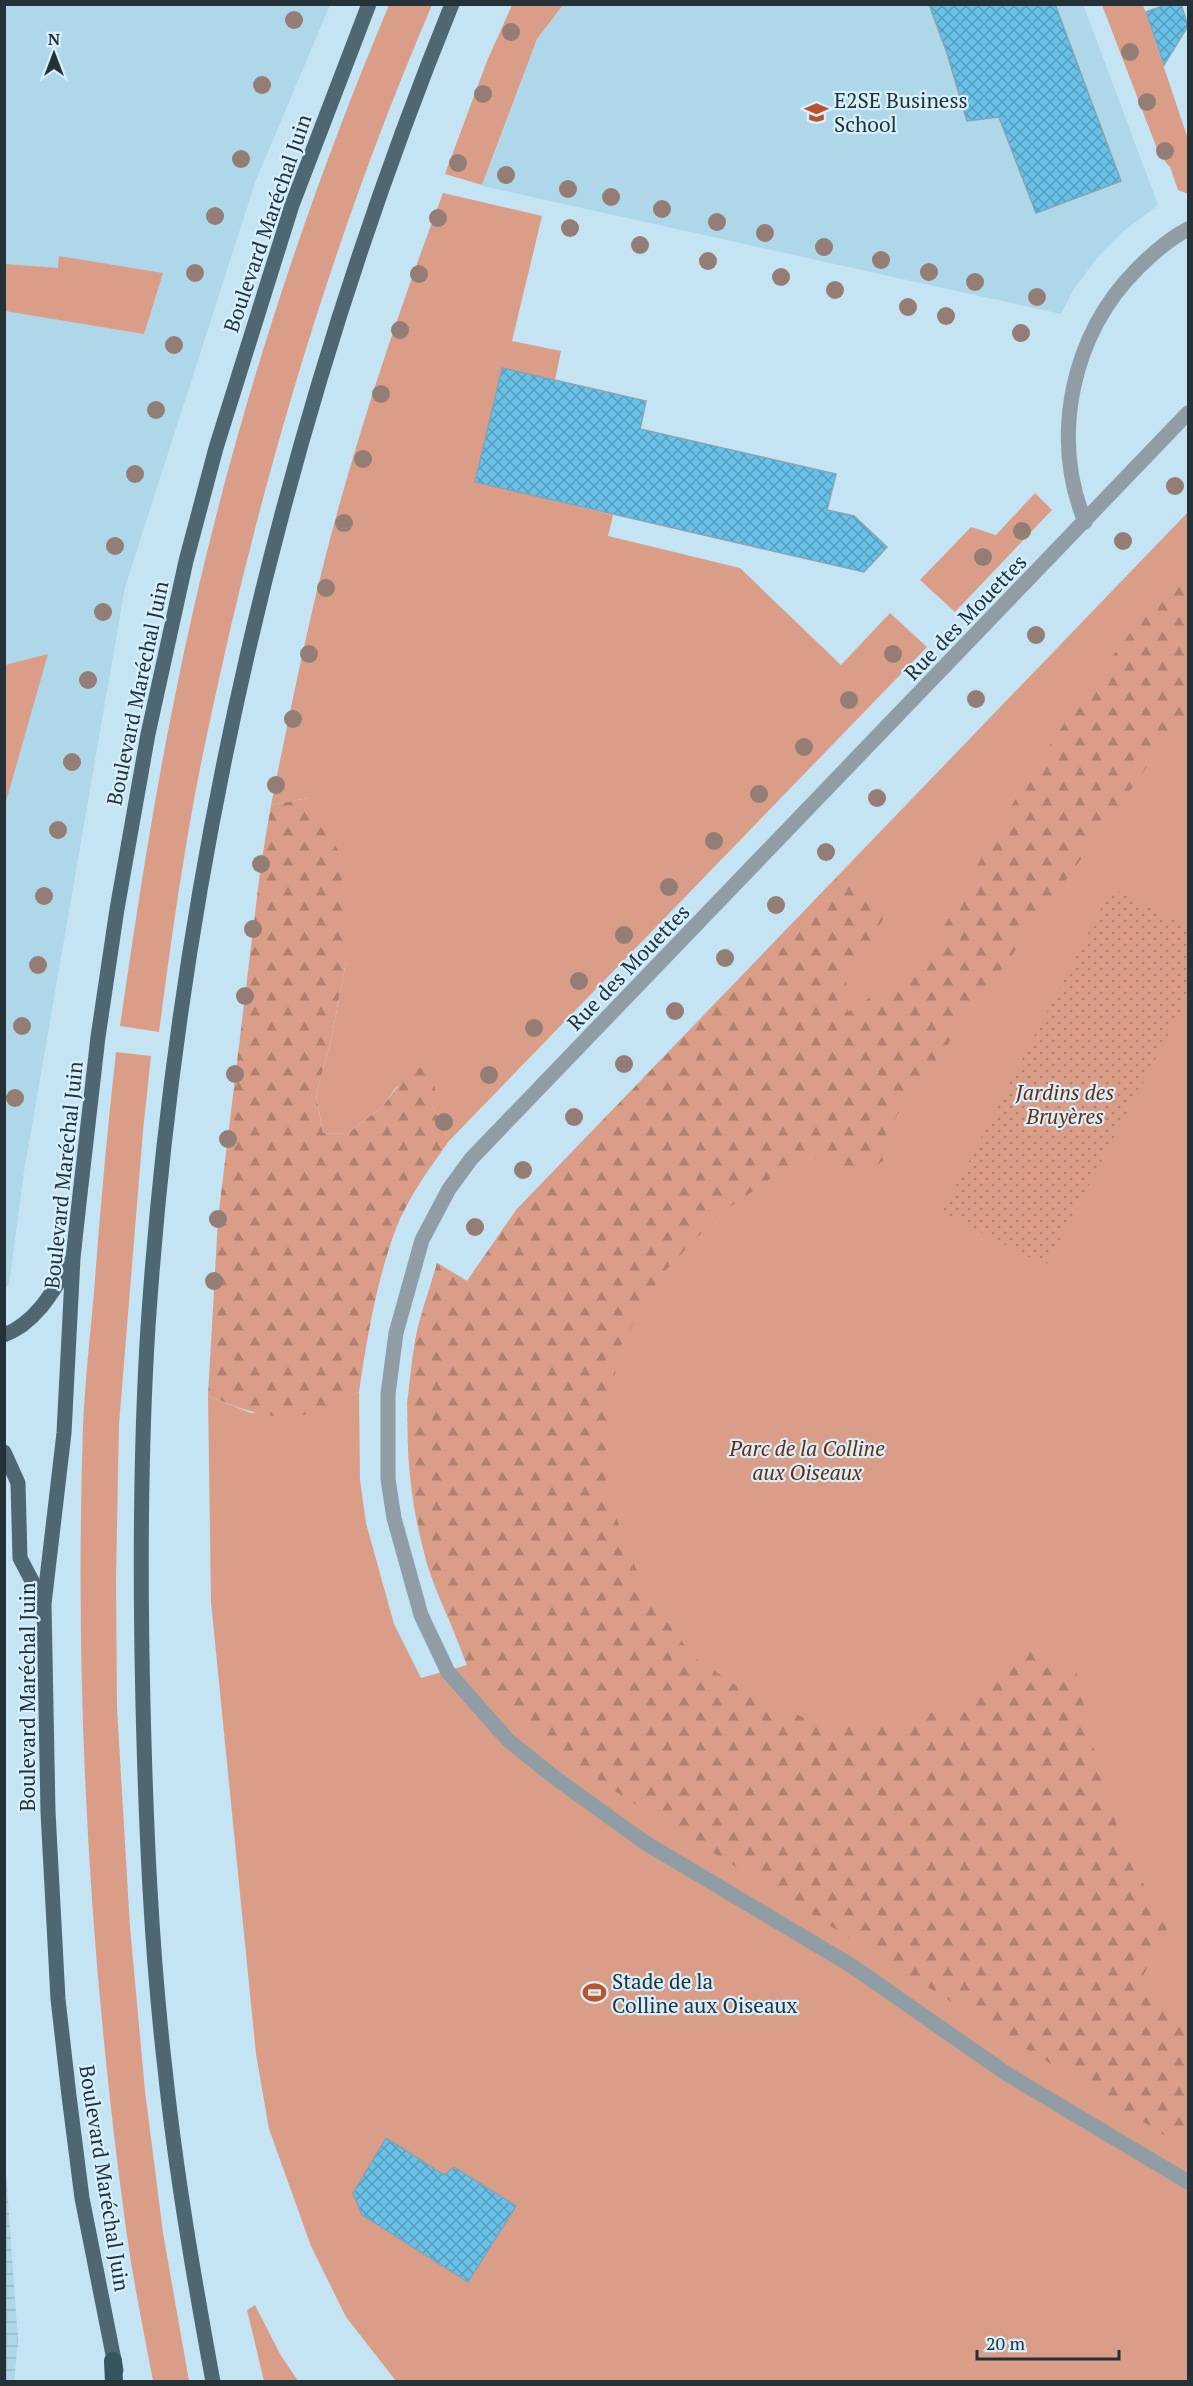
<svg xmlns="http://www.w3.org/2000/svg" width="1193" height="2386" viewBox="0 0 1193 2386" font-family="'PT Serif',serif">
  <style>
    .built { fill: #afd7ea }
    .industrial { fill: url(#industrial-grid) }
    .green { fill: #da9e88 }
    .forest { fill: url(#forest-firs) }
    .garden { fill: url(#garden-dots) }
    .building { fill: url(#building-cross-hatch); stroke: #85a4b3; stroke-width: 1.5 }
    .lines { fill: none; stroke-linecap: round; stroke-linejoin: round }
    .minor { stroke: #909da4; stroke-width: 15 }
    .major { stroke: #4e6773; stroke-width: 15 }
    .highway { stroke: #375461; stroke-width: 18 }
    .tree { fill: #947d74 }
    .labels { text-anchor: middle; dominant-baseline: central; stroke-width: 4.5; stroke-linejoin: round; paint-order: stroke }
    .poi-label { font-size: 21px; fill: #243137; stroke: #d6f0fd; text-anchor: start }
    .street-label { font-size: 21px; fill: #243137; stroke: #d6f0fd }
    .park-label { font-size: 21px; font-style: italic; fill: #6d290b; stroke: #d6f0fd }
  </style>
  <defs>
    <pattern id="industrial-grid" width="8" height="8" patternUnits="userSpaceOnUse" patternTransform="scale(1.5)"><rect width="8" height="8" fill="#afd7ea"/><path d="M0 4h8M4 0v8" fill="none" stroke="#96b9c9"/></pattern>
    <pattern id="forest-firs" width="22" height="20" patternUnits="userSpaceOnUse" patternTransform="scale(1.5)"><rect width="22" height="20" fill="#da9e88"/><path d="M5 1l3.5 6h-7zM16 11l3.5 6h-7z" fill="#b18170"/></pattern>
    <pattern id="garden-dots" width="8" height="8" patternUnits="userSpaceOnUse" patternTransform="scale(1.5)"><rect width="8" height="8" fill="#da9e88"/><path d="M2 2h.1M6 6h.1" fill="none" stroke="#b18170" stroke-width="1.8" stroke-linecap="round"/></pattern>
    <pattern id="building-cross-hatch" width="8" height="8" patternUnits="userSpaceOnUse" patternTransform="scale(1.5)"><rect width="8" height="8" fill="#69c1e7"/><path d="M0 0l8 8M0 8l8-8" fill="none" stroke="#569dbc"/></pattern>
  </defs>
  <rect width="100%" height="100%" fill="#c4e4f4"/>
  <path class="built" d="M1083,4l75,201 -34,26 -27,27 -23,31 -13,25 -579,-128 55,-147 26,-34z
    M5,5h325l-74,175 -131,407 -101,585 -15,113 -4,3z"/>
  <path class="industrial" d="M4,2145l14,196 -4,41 -10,-1z"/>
  <path class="green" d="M389,5h43c-86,200 -151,409 -201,621 -17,75 -34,150 -46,226 -10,59 -18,120 -26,180l-39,-6c16,-109 32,-217 54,-325 47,-238 121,-473 215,-696z
    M512,5h51l-26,34 -55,146 -37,-11 42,-113z
    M1102,5h41l45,134v55l-10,-4 -8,-23 -11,-13z
    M443,193l99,23 -30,125 49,10 -6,29 -53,-12 -26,114 137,33 -5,21 132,32 101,97 49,-52 37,34 -478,494 -18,-38 -34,-17 -15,21 -35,27 -24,-1 -7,-38 14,-50 16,-83 -38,-164 -37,7c21,-102 41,-205 70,-306 29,-103 64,-205 102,-306z
    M59,256l104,17 -19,61 -139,-23v-47l53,4z
    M1035,493l17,17 -97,102 -35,-32 51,-53 25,8z
    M1188,512v1869h-792l-50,-64 -35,-71 -42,-117 -13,-75 -45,-452 -3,-206 43,17 87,-12 21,-9 1,88 6,43 28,101 27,54 46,-13c-11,-34 -30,-67 -40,-102 -21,-71 -25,-148 -12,-221 4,-26 15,-53 22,-79l30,18 50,-72z
    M48,654l-43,151v-140z
    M116,1052l35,4 -8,75 -24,293 -3,155 1,129 13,219 15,164 18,142 26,148h-36c-9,-48 -19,-96 -26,-145 -37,-268 -53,-540 -44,-810 2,-44 7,-89 11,-134 6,-80 13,-160 22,-240z
    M255,2305l25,49 18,27h-34l-17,-71z"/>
  <path class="forest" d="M1188,564v146l-301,419 -4,32 -30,18 -35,-22 -39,16 -59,41 -58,60 -42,73 -10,55 -6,68 18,67 28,63 44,57 52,35 63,28 78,6 73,-22 58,-59 58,25 26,115 30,82 38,56 -27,53 28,36 17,12v126l-575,-360 -86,-60 -60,-65 -40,-101 -12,-54 -6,-47 -2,-60 8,-62 22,-78 30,18 50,-72 321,-332 26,5 26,26 -44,72 2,32 78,-52 72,-133 77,-121 71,-94z
    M308,798l38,66v98l-16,83 -14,50 7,38 24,1 35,-27 30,-39h16l8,23 -5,12 18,38c-20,28 -42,58 -54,90 -19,53 -28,106 -36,161 -16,7 -34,18 -51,22 -35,9 -68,-6 -100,-18l10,-177 43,-355 10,-59z"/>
  <path class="garden" d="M1112,888l76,40v69l-142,269 -104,-54z"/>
  <path class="building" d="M929,4h126l66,177 -85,32 -37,-96 -32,4 -20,-68z
    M1168,4h13l7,22 -24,39 -18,-53z
    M502,368l144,33 -6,28 196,45 -9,36 27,6 33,31 -23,25 -389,-90z
    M386,2138l58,37 10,-8 62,39 -48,76 -106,-67 -9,-22z"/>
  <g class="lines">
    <path class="minor" d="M1188,413l-717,746 -22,30 -27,51 -26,93 -8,61v85l6,39 27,97 27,57 60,68 46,37 90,65 208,124 155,108 181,108
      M1085,522c-35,-87 -13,-188 53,-254 15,-15 31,-29 50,-39"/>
    <path class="major" d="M4,1335c33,-12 51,-47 68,-75
      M4,1452l14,31 2,75 24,46
      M116,2370l-34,-172 -13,-102 -11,-97 -10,-187 -4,-208 20,-171 9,-175 6,-55 19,-166 19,-128 31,-175 38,-173 30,-113 76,-243 77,-201
      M213,2382c-19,-104 -37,-208 -48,-313 -14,-121 -19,-243 -22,-364 -3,-126 -3,-252 5,-378 30,-450 134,-904 304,-1323"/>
    <path class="highway" d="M113,2361l1,21"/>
  </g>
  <g class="tree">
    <circle cx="294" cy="20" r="9"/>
    <circle cx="511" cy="32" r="9"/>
    <circle cx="1130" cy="52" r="9"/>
    <circle cx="262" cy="85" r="9"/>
    <circle cx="483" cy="94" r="9"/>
    <circle cx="1147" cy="102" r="9"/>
    <circle cx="1165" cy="151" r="9"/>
    <circle cx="241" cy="159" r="9"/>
    <circle cx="458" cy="163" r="9"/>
    <circle cx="506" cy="175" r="9"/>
    <circle cx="568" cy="189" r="9"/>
    <circle cx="611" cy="197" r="9"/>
    <circle cx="662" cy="209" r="9"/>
    <circle cx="215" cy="216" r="9"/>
    <circle cx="438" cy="218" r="9"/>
    <circle cx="717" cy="222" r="9"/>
    <circle cx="570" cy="228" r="9"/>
    <circle cx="765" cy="233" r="9"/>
    <circle cx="640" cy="245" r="9"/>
    <circle cx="824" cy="247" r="9"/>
    <circle cx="881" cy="260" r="9"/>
    <circle cx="708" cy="261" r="9"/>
    <circle cx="929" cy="272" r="9"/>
    <circle cx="195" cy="273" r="9"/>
    <circle cx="419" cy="274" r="9"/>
    <circle cx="781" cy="277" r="9"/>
    <circle cx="975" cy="282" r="9"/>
    <circle cx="835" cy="290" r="9"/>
    <circle cx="1037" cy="297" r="9"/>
    <circle cx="908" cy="307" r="9"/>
    <circle cx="946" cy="316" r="9"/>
    <circle cx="400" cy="330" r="9"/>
    <circle cx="1021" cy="333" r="9"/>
    <circle cx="174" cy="345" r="9"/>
    <circle cx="381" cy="394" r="9"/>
    <circle cx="156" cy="410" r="9"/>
    <circle cx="363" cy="459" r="9"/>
    <circle cx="135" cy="474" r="9"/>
    <circle cx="1175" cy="486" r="9"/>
    <circle cx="344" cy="523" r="9"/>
    <circle cx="1022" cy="531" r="9"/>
    <circle cx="1123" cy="541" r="9"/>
    <circle cx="115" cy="546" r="9"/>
    <circle cx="983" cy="557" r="9"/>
    <circle cx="326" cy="588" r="9"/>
    <circle cx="103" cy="612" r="9"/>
    <circle cx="1036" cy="635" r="9"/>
    <circle cx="309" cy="654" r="9"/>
    <circle cx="893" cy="654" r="9"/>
    <circle cx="88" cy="680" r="9"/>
    <circle cx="976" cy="699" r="9"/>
    <circle cx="849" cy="700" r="9"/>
    <circle cx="293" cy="719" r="9"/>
    <circle cx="804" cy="747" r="9"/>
    <circle cx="72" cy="762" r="9"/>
    <circle cx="276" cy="785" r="9"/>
    <circle cx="759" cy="794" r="9"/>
    <circle cx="877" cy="798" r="9"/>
    <circle cx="58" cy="830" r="9"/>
    <circle cx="714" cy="841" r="9"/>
    <circle cx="826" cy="852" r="9"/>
    <circle cx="261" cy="864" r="9"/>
    <circle cx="669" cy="887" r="9"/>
    <circle cx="44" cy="896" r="9"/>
    <circle cx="776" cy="905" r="9"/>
    <circle cx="253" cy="929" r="9"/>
    <circle cx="624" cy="935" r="9"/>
    <circle cx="725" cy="958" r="9"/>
    <circle cx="38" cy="965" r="9"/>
    <circle cx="579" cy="981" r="9"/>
    <circle cx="245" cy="996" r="9"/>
    <circle cx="675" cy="1011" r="9"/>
    <circle cx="22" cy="1026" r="9"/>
    <circle cx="534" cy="1028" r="9"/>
    <circle cx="624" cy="1064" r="9"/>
    <circle cx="235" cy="1074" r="9"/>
    <circle cx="489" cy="1075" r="9"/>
    <circle cx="15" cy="1098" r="9"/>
    <circle cx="574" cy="1117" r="9"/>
    <circle cx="444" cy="1122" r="9"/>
    <circle cx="228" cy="1139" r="9"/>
    <circle cx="523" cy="1170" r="9"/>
    <circle cx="218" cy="1219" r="9"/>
    <circle cx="475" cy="1227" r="9"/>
    <circle cx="214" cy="1281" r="9"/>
  </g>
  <defs>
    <symbol id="university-bare" viewBox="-9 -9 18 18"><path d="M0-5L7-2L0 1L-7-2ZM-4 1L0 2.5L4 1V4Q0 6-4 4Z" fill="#bb542a" stroke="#d6f0fd" stroke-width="2.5" paint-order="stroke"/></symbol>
    <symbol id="stadium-bare" viewBox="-9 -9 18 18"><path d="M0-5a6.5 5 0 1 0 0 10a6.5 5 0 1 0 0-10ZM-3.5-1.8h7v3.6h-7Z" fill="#bb542a" stroke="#d6f0fd" stroke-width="2.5" paint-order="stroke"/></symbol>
  </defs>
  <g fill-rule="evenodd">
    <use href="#university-bare" x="800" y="96" width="33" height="33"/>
    <use href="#stadium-bare" x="578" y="1976" width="33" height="33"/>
  </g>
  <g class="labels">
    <g class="poi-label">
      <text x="834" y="100">E2SE Business<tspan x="834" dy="24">School</tspan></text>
      <text x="612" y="1981">Stade de la<tspan x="612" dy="24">Colline aux Oiseaux</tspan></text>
    </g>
    <g class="street-label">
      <text transform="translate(267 223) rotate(-71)">Boulevard Maréchal Juin</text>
      <text transform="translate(965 617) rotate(-46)">Rue des Mouettes</text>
      <text transform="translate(137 693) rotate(-78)">Boulevard Maréchal Juin</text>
      <text transform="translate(628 967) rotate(-46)">Rue des Mouettes</text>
      <text transform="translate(63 1175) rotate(-84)">Boulevard Maréchal Juin</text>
      <text transform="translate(27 1697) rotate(-90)">Boulevard Maréchal Juin</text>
      <text transform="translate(105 2178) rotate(81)">Boulevard Maréchal Juin</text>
    </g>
    <g class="park-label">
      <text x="1065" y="1092">Jardins des<tspan x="1065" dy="24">Bruyères</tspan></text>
      <text x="807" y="1448">Parc de la Colline<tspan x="807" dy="24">aux Oiseaux</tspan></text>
    </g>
  </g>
  <rect width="1193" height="2386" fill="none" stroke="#243137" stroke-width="12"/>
  <g transform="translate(54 54)" stroke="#d6f0fd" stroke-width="4.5" paint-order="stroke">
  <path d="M0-4.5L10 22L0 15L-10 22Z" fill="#243137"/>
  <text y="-9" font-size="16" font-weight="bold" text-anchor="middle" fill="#243137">N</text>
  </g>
  <path d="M977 2350v9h142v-9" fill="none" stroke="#243137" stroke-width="3"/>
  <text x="986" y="2350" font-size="18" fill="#243137" stroke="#d6f0fd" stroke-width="4.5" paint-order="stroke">20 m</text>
</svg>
